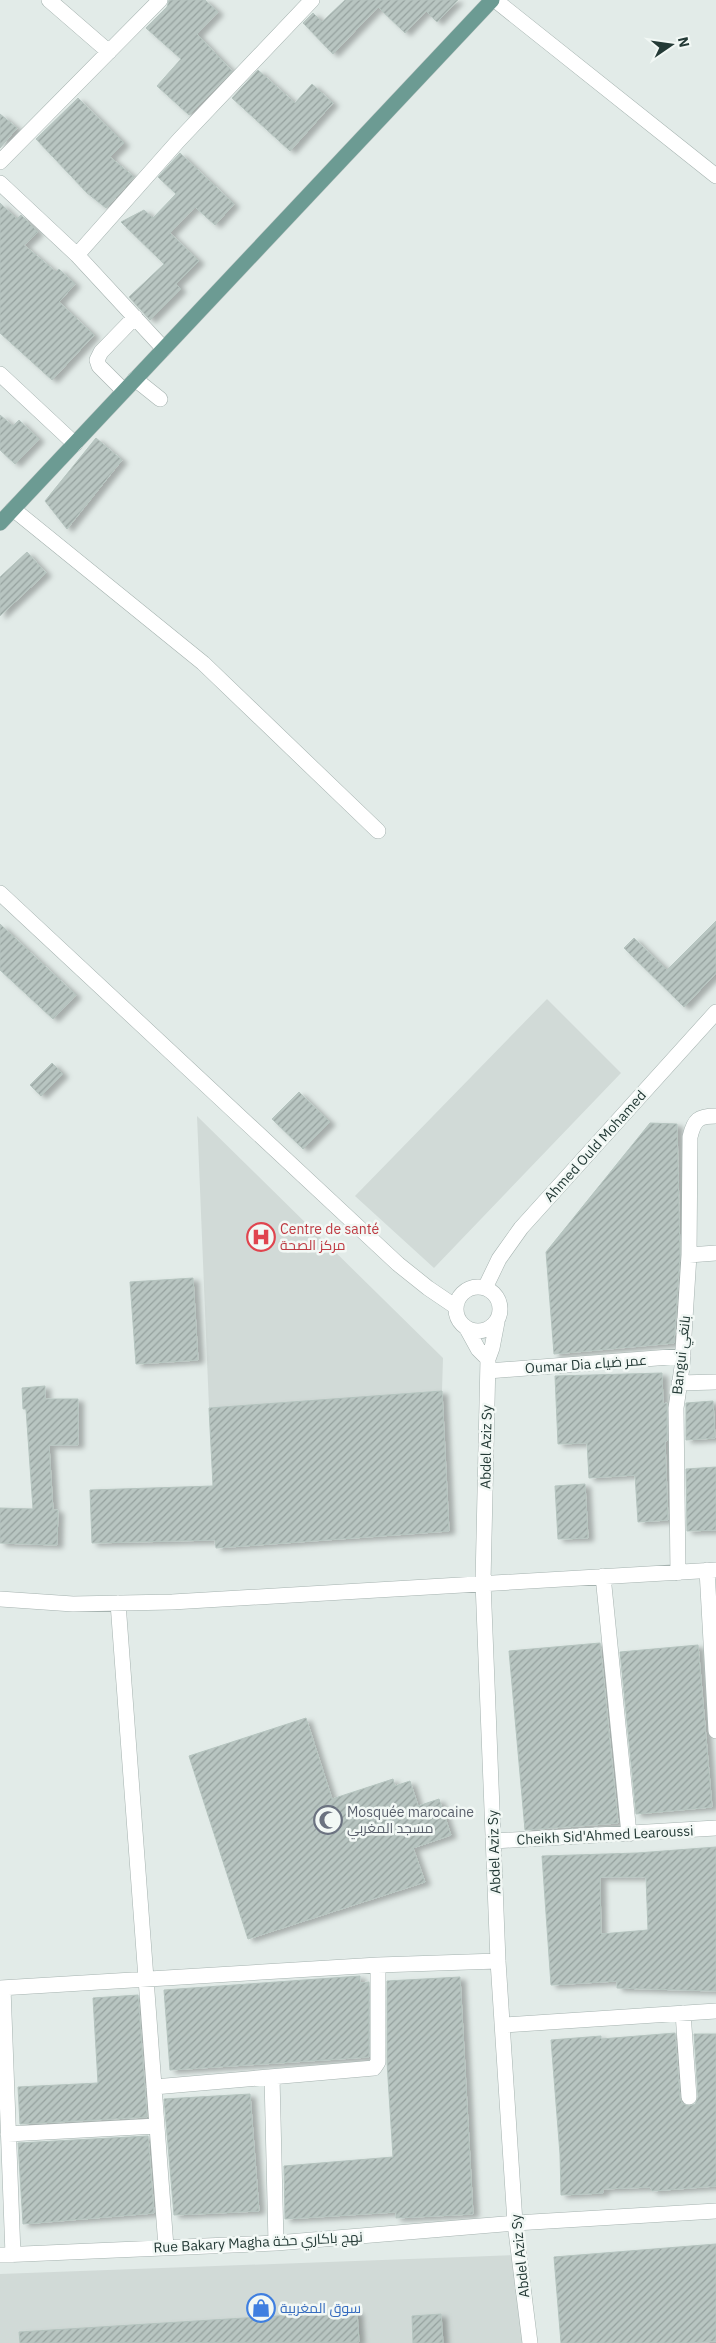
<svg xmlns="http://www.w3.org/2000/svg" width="716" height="2343" viewBox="0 0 716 2343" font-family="'IBM Plex Sans',Cairo,sans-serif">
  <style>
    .built { fill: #d1dad7 }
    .building { fill: url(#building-hatch); stroke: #b5c4bf; fill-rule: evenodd; filter: url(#shadow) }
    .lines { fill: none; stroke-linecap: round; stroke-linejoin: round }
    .minor-casing { stroke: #a5b2af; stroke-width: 16 }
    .major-casing { stroke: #c2c8c7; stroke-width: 16 }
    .minor { stroke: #fff; stroke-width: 15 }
    .major { stroke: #6c9b93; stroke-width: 15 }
    .labels { text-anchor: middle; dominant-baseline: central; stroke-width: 5; stroke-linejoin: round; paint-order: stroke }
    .street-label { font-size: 14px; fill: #243a36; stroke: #f2f8f5 }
    .health-label { font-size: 14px; fill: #be3a42; stroke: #f2f8f5; text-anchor: start }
    .worship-label { font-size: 14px; fill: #5b616d; stroke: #f2f8f5; text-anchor: start }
    .shop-label { font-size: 14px; fill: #366cbe; stroke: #f2f8f5; text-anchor: start }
  </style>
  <defs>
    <pattern id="building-hatch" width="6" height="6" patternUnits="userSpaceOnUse" patternTransform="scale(1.25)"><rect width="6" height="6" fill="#b8c5c1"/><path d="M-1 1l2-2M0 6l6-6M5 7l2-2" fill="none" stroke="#95a19e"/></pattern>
    <filter id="shadow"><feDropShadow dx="5.5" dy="3" stdDeviation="2.5" flood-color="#0004"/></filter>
  </defs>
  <rect width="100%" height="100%" fill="#e2ebe8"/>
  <path class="built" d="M547,999l74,74 -187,195 -79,-72z
    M197,1116l246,242 -1,33 -233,17z
    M516,2255l9,88h-525v-69z"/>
  <path class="building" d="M169,0h36l13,12 -21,22 35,37 -43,44 -32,-29 24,-27 -35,-31 21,-21z
    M345,0h113l-21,22 -11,-11 -21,22 -27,-26 -45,47 -30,-31 10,-10 9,9z
    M258,70l37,33 17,-19 21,19 -43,48 -58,-53z
    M78,98l46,45 -14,14 24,20 -28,31 -19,-15 -51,-54z
    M0,114l17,14 -17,20z
    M180,153l54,51 -19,21 -20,-18 -25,26 29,28 -23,23 5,5 -31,31 -21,-23 35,-33 -43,-42 23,-12 9,8 23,-24 -18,-17z
    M0,203l17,16 4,-4 17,17 -14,13 32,27 3,-3 16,15 -16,18 35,33 -42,45 -52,-47z
    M0,415l13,11 6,-6 20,19 -24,25 -15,-14z
    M96,438l26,22 -55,69 -22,-28z
    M27,552l19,21 -46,43v-39z
    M716,921v52l-32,34 -60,-59 10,-10 33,32z
    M0,924l76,71 -23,24 -53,-49z
    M52,1063l11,11 -22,22 -11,-11z
    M299,1092l31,30 -27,27 -31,-30z
    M650,1123l27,1 3,131 -6,88 -120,11 -8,-102z
    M193,1278l5,82 -62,4 -6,-82z
    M662,1373l1,31 4,-1v38h-2l3,79 -30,2 -3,-47 -46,3 -2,-35 -29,1 -3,-68z
    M45,1386v13h33v46h-29l4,65h5l-1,35 -57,-2v-35l33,1 -7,-100h-3l-1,-21z
    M442,1391l7,140 -233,17 -1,-8 -123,3 -2,-53 123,-4 -4,-78z
    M713,1401l2,37 -29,2v-37z
    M716,1467v63l-29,1 -1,-62z
    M585,1484l3,54 -30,1 -3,-53z
    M600,1643l18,180 -93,7 -16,-179z
    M698,1645l14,162 -76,7 -16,-162z
    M306,1718l26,81 61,-20 2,7 15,-5 8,25 21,-7 12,36 -38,13 12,34 -177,57 -59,-183z
    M716,1847v144l-99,-3v-7l-66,4 -9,-129 95,-3zM600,1877h46l2,53 -47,4z
    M360,1976v7l9,-1v75l-199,13 -6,-80z
    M460,1977l13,237 -77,4v-6l-111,7 -1,-53 109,-9 -6,-95v-81z
    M138,1995l9,122 -127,7 -2,-37 80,-4 -5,-85z
    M675,2033l5,65 2,5 7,3 6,-2 3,-7 -4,-63h22v152l-64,5 -1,-4 -48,2v4l-42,2 -1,-41 -9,-114 50,-4v3z
    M250,2094l9,117 -85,4 -10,-116z
    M148,2136l6,77 -131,11 -5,-81z
    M716,2244v97l-25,2h-130l-7,-86z
    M357,2311l2,31 -339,1 -1,-11z
    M441,2314l2,29h-30l-1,-27z"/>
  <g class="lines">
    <defs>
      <path id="minor" d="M49,0l60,52
        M495,0l221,176
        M0,162l160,-162
        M0,183l77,72 87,94
        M77,255l102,-115 133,-140
        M0,374l75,70
        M135,379l25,20
        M124,391l-25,-25 -2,-6 4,-8 34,-35
        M13,509l190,154 175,168
        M0,893l398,371 30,24 28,19
        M689,1255l27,-2
        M456 1309a22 22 0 1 1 44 0a22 22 0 1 1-44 0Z
        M485,1288l14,-29 22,-31 195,-216
        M497,1322l-5,26 -4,11 -5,223 15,379 17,262 15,120
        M467,1329l11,20 10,10
        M488,1371l195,-15
        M679,1383l37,-1
        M707,1570l9,161
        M678,1573l-2,-165 6,-41 7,-112 1,-118c4,-17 8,-21 26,-21
        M603,1576l26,258
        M0,1599l73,5 99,-2 544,-32
        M118,1603l48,644
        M494,1841l222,-13
        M0,1988l378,-23 120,-4
        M3,1988l10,267
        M683,2013l6,84
        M504,2025l212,-14
        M272,2077l4,166
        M154,2087l220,-19 4,-6v-97
        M8,2134l149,-8
        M0,2255l276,-12 239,-20 201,-12"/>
      <path id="major" d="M0,523l492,-523"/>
    </defs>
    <use href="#minor" class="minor-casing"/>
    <use href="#major" class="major-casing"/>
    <use href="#minor" class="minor"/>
    <use href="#major" class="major"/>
  </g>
  <defs>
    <symbol id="hospital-ring" viewBox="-11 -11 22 22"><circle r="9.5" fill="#f2f8f5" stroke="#e0444e" stroke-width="1.5"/><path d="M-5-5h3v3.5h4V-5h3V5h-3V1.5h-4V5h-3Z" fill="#e0444e"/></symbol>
    <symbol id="mosque-ring" viewBox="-11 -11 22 22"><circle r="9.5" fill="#f2f8f5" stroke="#6b7280" stroke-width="1.5"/><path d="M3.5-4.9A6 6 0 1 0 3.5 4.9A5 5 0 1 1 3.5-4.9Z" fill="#6b7280"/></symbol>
    <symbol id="shop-ring" viewBox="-11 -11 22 22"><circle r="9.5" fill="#f2f8f5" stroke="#3f7fe0" stroke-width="1.5"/><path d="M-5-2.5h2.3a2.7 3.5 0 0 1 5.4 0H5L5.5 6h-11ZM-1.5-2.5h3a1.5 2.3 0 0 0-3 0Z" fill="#3f7fe0"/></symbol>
  </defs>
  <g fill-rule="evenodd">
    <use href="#hospital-ring" x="245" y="1221" width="32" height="32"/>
    <use href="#mosque-ring" x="312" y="1804" width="32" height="32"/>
    <use href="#shop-ring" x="245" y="2292" width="32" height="32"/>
  </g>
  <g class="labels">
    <g class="street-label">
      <text transform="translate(595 1146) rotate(-48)">Ahmed Ould Mohamed</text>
      <text transform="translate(681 1355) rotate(-84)">Bangui بانغي</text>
      <text transform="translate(586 1364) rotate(-4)">Oumar Dia عمر ضياء</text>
      <text transform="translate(486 1447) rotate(-89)">Abdel Aziz Sy</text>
      <text transform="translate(605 1835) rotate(-3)">Cheikh Sid'Ahmed Learoussi</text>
      <text transform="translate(494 1852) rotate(-92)">Abdel Aziz Sy</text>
      <text transform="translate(258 2242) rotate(-3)">Rue Bakary Magha نهج باكاري حخة</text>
      <text transform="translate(520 2256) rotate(-96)">Abdel Aziz Sy</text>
    </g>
    <g class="health-label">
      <text x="280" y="1229">Centre de santé<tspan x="280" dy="16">مركز الصحة</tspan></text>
    </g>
    <g class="worship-label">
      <text x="347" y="1812">Mosquée marocaine<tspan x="347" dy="16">مسجد المغربي</tspan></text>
    </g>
    <g class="shop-label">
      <text x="280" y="2308">سوق المغربية</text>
    </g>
  </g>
  <g transform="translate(671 45) rotate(77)" stroke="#f2f8f5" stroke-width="4" paint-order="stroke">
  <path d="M0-4L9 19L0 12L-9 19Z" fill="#243a36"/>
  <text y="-8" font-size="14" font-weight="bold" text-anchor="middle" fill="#243a36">N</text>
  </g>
</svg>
